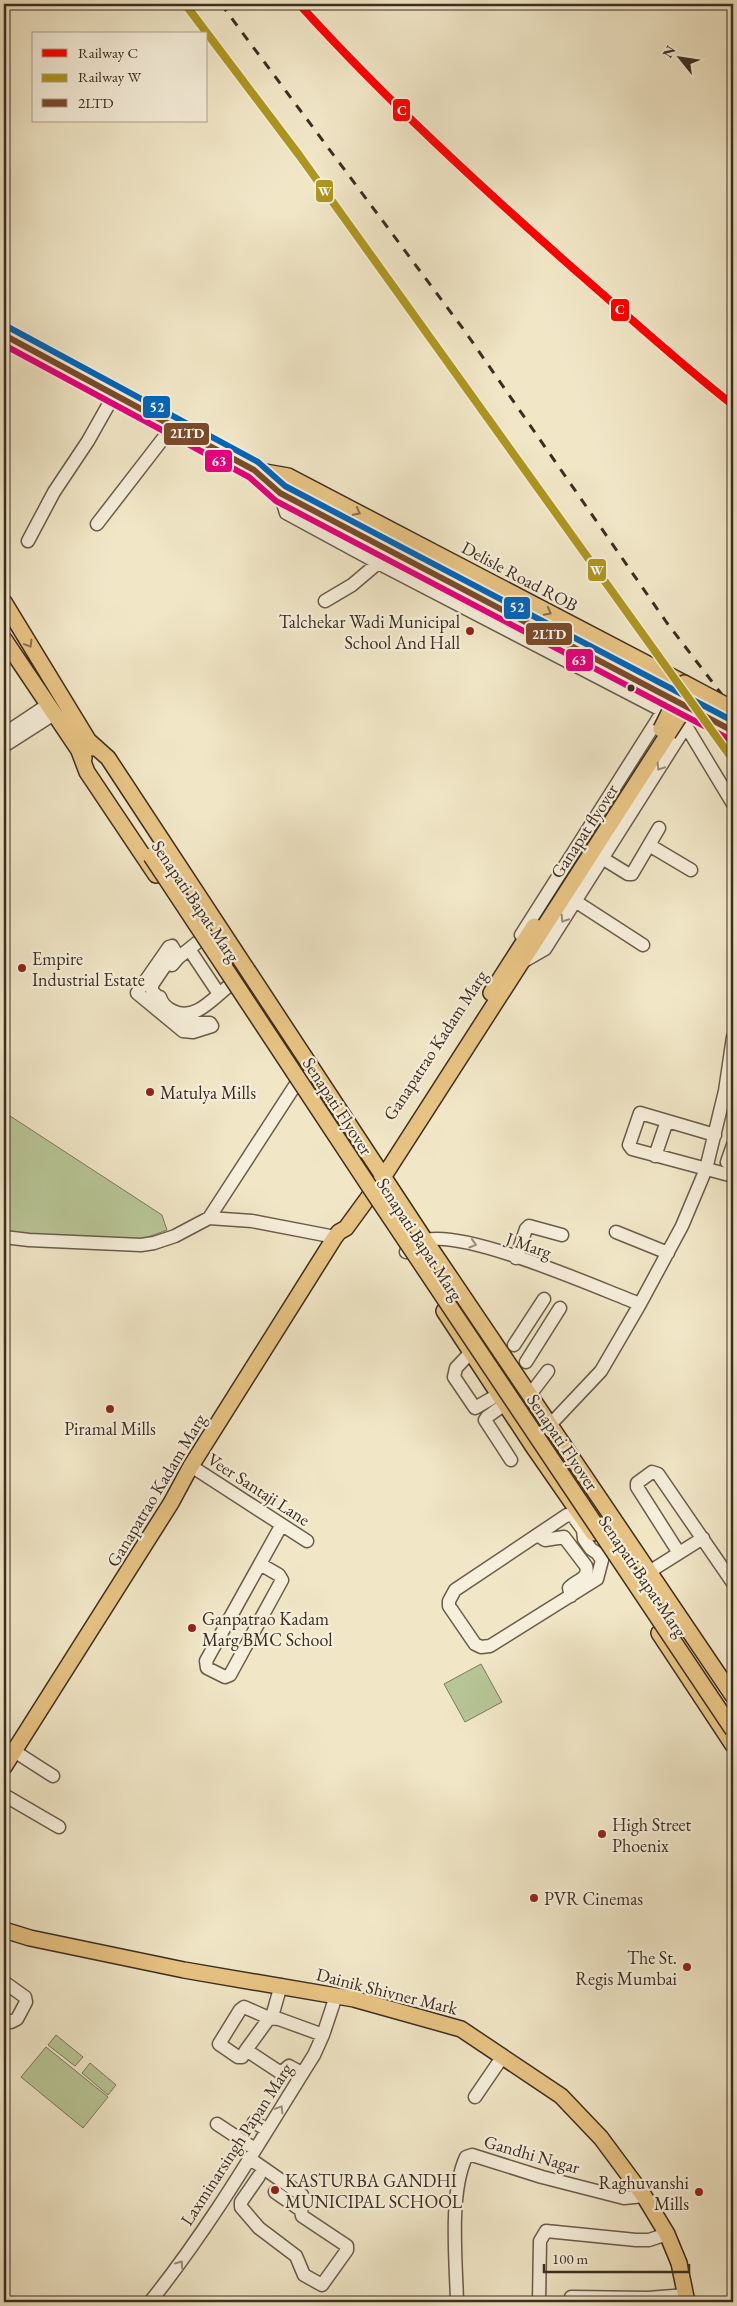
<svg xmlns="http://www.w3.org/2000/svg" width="737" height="2306" viewBox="0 0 737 2306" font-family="'EB Garamond',serif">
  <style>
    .green { fill: #b8c697; stroke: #7a7a5c }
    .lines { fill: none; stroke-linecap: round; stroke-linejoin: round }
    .minor-casing { stroke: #695c4a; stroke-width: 15 }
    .major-casing { stroke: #3c2d21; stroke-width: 18 }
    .minor { stroke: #f6efdb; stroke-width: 12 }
    .major { stroke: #e8c484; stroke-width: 15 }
    .rail { stroke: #3c2d21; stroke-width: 3; stroke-dasharray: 9 9; stroke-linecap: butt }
    .major-bridge-casing { stroke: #3c2d21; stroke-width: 18; stroke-linecap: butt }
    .major-bridge { stroke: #e8c484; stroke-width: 15 }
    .bus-1-casing { stroke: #f6efdb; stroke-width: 10 }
    .bus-2-casing { stroke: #f6efdb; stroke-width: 10 }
    .bus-3-casing { stroke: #f6efdb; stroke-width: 10 }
    .bus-1 { stroke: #7a4b2a; stroke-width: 6 }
    .bus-2 { stroke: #e5007d; stroke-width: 6 }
    .bus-3 { stroke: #0065bd; stroke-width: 6 }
    .rail-1-casing { stroke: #f6efdb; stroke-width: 11 }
    .rail-2-casing { stroke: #f6efdb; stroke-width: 11 }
    .rail-1 { stroke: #f00; stroke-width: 8 }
    .rail-2 { stroke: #ae9620; stroke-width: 8 }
    .oneway { stroke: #89714e }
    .oneway2 { stroke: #998e7e }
    .poi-dot { fill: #8f2418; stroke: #f6efdb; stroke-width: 2 }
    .bus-dot { fill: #3c2d21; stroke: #f6efdb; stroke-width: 2 }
    .labels { text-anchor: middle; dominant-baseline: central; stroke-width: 4.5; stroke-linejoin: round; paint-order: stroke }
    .street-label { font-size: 18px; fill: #3c2d21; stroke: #f6efdb }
    .poi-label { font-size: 18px; fill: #3c2d21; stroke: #f6efdb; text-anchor: start }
    .line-badge { stroke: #f6efdb; stroke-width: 2 }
    .badge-label { font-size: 14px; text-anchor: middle; font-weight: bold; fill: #fff }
  </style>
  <rect width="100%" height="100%" fill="#f1e7c7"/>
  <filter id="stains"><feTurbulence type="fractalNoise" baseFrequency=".004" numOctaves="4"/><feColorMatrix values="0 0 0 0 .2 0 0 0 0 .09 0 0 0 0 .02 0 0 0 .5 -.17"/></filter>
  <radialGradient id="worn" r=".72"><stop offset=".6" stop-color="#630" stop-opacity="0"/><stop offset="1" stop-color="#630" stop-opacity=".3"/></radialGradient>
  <path class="green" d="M4,1112l158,103 5,15 -27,10 -55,2 -81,-11z
    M481,1664l21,38 -37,20 -21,-38z
    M56,2035l27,22 -8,9 -27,-21z
    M46,2047l62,50 -25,31 -62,-51z
    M90,2063l26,22 -8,10 -26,-22z"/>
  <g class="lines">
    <defs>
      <path id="minor" d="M280,493l6,20 92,50 285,148 23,15 47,78
        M97,524l75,-97
        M28,541l26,-49 34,-51 26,-46
        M325,601l27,-16 26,-22
        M4,734l45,-30
        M4,746l50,-32
        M649,845l42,25
        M602,858l26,16h4l27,-46
        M575,901l68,44
        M521,935l142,-224
        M189,949l30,45
        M524,961l21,-12 141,-223
        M172,965l6,-7 21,-17
        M160,997c2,7 6,11 13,14 22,11 40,-13 57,-26
        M161,1000l-9,-9v-6l23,-34 -3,-5 -3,1 -32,46 46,38 10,1 19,-6 -2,-3h-18l-13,-9
        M715,1135l-75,-22 -11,32 3,4 101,27
        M733,1145l-6,17 6,4
        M655,1156l12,-35
        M209,1218l87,-134 17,-12
        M616,1232l52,21
        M4,1237l25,3 112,5 13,-2 21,-7 34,-18 43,3 83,16
        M406,1252c6,-4 13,-10 20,-12 42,-10 169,47 214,64
        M516,1258l10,-29 3,-3 33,9
        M514,1345l30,-46
        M471,1352l-15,16 -2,9 21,31 19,-11
        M526,1362l34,-54
        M529,1396l19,-25
        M505,1404l-18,13 -2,3 26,40
        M532,1444l69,-73 39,-67 42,-78 24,-57 19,-78 8,-54
        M191,1466l116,75
        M567,1515l6,1 10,14 1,9 7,10 6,4 5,7 -5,19 -107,67 -9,1 -6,-3 -26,-38v-5l6,-11z
        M537,1535l8,5 19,-3 22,29c4,13 -10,14 -17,22l2,8
        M679,1553l-42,-66v-4l15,-11 6,2 75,109
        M260,1564l19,11 3,5 -52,95 -5,2 -18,-9 -1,-7 75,-135
        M649,1572l54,-34
        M14,1751l39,25
        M4,1795l55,32
        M4,1982l21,15 1,5 -9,17 -6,3 -7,-3
        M281,1985l-8,28 -27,37 35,23 8,-7 13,7
        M246,2050l-4,7h-4l-19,-13 21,-34 4,-3 25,11 10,1 44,16
        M475,2097l28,-41
        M254,2122l13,8
        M217,2124l38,25
        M249,2158l53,37 3,6 -4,9 1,6 45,30v4l-25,35 -18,-10 -8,-19 -37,-28 -18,-21v-5l18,-26
        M275,2192l26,18
        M571,2297l77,1 38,-3
        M150,2302c62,-77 111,-163 164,-247l9,-20 13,-39
        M457,2302c-1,-42 -8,-108 9,-145l6,-2 70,22 82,21 20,-2
        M539,2302l1,-61 6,-10 90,9h13l18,-6"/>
      <path id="major" d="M4,335l168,92 82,43 26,23 453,238
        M254,470l34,6 396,207
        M4,602l89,146
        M4,639l80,119
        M89,741l19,17 317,482 308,456
        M79,751l8,21 69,103
        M491,993l43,-67
        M444,1311l88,134 61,88
        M659,1633l74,112
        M4,1767l167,-264 20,-37 144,-229 4,-5 7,-4 38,-52 284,-442
        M4,1930l26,8 154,32 170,29 107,30 100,67 40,42 43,58 23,38 12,29 8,39"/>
    </defs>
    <use href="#minor" class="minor-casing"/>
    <use href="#major" class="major-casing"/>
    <use href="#minor" class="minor"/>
    <use href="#major" class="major"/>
    <path class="rail" d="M221,4l243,326 203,293 66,86"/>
    <defs>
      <path id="major-bridge" d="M661,729l23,-46 49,26
        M668,734l18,-28
        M151,856l218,330 364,544"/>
    </defs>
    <use href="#major-bridge" class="major-bridge-casing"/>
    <use href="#major-bridge" class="major-bridge"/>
    <defs>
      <path id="bus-1" d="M4,335l250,135 26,23 453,238"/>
      <path id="bus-2" d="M4,345l245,132 27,24 453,238"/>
      <path id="bus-3" d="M8,327l250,135 27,24 448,235"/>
    </defs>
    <use href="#bus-1" class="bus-1-casing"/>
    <use href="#bus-2" class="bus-2-casing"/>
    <use href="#bus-3" class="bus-3-casing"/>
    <use href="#bus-1" class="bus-1"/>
    <use href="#bus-2" class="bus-2"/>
    <use href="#bus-3" class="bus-3"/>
    <defs>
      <path id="rail-1" d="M299,4c86,95 180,181 276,266 52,45 103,92 158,135"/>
      <path id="rail-2" d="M185,4l114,151 434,605"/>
    </defs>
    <use href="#rail-1" class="rail-1-casing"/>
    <use href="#rail-2" class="rail-2-casing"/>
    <use href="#rail-1" class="rail-1"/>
    <use href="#rail-2" class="rail-2"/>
  </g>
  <defs><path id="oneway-chevron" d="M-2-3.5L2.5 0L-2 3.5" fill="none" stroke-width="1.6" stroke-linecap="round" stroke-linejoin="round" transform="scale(1.25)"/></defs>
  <g class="oneway">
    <use href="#oneway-chevron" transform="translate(357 512) rotate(28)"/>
    <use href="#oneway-chevron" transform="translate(548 612) rotate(28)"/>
    <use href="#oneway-chevron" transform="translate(29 644) rotate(59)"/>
  </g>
  <g class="oneway2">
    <use href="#oneway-chevron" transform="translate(660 767) rotate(122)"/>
    <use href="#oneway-chevron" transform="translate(564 919) rotate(122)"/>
    <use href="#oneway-chevron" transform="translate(473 1244) rotate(17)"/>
    <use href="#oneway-chevron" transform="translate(280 2109) rotate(-58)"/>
    <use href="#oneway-chevron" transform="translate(180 2264) rotate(-55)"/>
  </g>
  <g class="poi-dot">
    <circle cx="470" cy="631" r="5"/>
    <circle cx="22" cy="968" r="5"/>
    <circle cx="150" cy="1092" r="5"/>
    <circle cx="110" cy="1409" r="5"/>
    <circle cx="192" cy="1628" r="5"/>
    <circle cx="602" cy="1834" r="5"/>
    <circle cx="534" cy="1898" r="5"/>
    <circle cx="687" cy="1967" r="5"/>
    <circle cx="275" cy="2190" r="5"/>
    <circle cx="699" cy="2192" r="5"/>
  </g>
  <circle class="bus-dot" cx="631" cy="688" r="4.5"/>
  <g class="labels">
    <g class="street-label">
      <text transform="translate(520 576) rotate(28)">Delisle Road ROB</text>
      <text transform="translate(584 831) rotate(-57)">Ganapat flyover</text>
      <text transform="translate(196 901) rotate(56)">Senapati Bapat Marg</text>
      <text transform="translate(435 1045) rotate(-57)">Ganapatrao Kadam Marg</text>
      <text transform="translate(338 1106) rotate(57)">Senapati Flyover</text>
      <text transform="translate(420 1239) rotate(57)">Senapati Bapat Marg</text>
      <text transform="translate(529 1245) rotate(19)">J Marg</text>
      <text transform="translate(563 1442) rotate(56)">Senapati Flyover</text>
      <text transform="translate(259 1489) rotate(33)">Veer Santaji Lane</text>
      <text transform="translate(156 1490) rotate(-59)">Ganapatrao Kadam Marg</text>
      <text transform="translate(643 1576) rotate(56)">Senapati Bapat Marg</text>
      <text transform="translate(387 1991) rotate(14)">Dainik Shivner Mark</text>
      <text transform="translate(236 2144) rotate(-57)">Laxminarsingh Papan Marg</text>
      <text transform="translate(532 2154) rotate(16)">Gandhi Nagar</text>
    </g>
    <g class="poi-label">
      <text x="460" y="621" text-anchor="end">Talchekar Wadi Municipal<tspan x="460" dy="21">School And Hall</tspan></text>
      <text x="32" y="958">Empire<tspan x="32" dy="21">Industrial Estate</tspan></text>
      <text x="160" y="1092">Matulya Mills</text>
      <text x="110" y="1428" text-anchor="middle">Piramal Mills</text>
      <text x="202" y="1618">Ganpatrao Kadam<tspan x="202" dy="21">Marg BMC School</tspan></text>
      <text x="612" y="1824">High Street<tspan x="612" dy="21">Phoenix</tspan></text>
      <text x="544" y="1898">PVR Cinemas</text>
      <text x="677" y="1957" text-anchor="end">The St.<tspan x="677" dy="21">Regis Mumbai</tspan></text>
      <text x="285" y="2180">KASTURBA GANDHI<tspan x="285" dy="21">MUNICIPAL SCHOOL</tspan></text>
      <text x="689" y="2182" text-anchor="end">Raghuvanshi<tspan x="689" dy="21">Mills</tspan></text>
    </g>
  </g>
  <g class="line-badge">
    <rect x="392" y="98" width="19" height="24" rx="5" fill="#f00"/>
    <rect x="315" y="179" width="19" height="24" rx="5" fill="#ae9620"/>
    <rect x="610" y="298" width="20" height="24" rx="5" fill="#f00"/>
    <rect x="142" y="395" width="29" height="24" rx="5" fill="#0065bd"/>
    <rect x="163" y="422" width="47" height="24" rx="5" fill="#7a4b2a"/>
    <rect x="204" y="449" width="29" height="24" rx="5" fill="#e5007d"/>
    <rect x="587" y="558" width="20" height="24" rx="5" fill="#ae9620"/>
    <rect x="503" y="596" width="28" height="24" rx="5" fill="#0065bd"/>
    <rect x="525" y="622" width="48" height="24" rx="5" fill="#7a4b2a"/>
    <rect x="565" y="648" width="29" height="24" rx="5" fill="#e5007d"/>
  </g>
  <g class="badge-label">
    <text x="402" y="115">C</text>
    <text x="325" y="196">W</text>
    <text x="620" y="314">C</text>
    <text x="157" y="412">52</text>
    <text x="187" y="438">2LTD</text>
    <text x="219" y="466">63</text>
    <text x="597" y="575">W</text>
    <text x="517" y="612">52</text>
    <text x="549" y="639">2LTD</text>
    <text x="579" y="665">63</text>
  </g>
  <rect width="737" height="2306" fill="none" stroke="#f1e7c7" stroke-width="20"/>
  <rect x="5" y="5" width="727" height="2296" fill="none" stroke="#3c2d21" stroke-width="2.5"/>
  <rect x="10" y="10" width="717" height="2286" fill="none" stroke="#3c2d21"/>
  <rect x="32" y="32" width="175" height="90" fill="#f6efdb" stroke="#aca191"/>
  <rect x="42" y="49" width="25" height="8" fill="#ff0000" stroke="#aca191"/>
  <text x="78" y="58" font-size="15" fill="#3c2d21">Railway C</text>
  <rect x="42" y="74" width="25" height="8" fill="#ae9620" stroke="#aca191"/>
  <text x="78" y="82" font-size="15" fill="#3c2d21">Railway W</text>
  <rect x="42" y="99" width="25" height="8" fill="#7a4b2a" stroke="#aca191"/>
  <text x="78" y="108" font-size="15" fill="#3c2d21">2LTD</text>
  <g transform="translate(680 58) rotate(300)" stroke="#f6efdb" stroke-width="4" paint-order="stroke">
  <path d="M0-4L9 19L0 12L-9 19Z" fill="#3c2d21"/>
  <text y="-8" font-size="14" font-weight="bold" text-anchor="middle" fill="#3c2d21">N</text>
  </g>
  <path d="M544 2264v8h145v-8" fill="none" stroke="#3c2d21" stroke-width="2.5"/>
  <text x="552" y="2264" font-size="15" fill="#3c2d21" stroke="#f6efdb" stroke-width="4" paint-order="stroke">100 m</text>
  <rect width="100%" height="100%" filter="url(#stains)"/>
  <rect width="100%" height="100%" fill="url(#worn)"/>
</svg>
